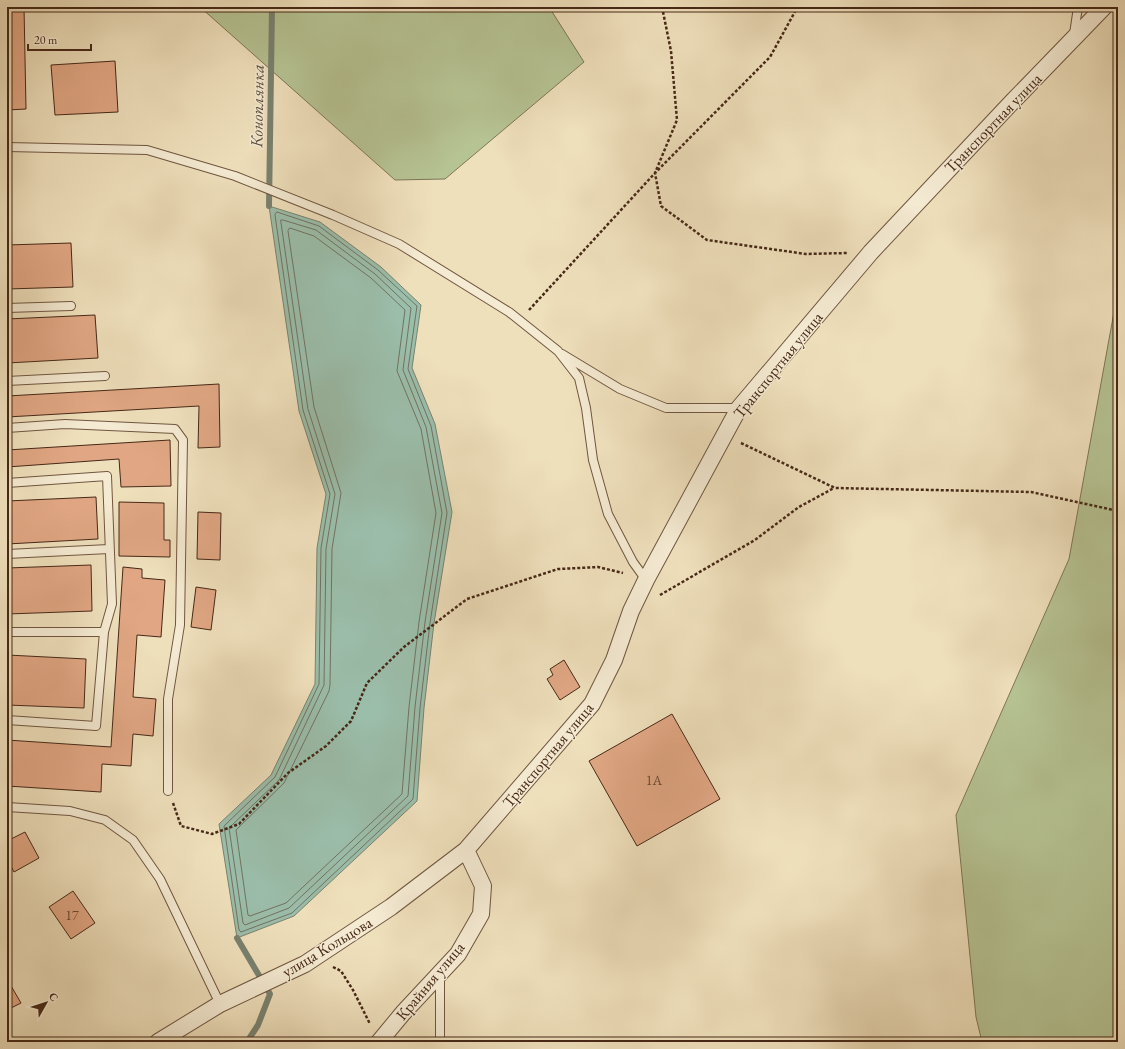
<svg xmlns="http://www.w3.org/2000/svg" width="1125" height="1049" viewBox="0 0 1125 1049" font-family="'EB Garamond',serif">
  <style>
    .green { fill: #b6c393; stroke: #7e7655 }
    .water { fill: #9bbeab; stroke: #798270 }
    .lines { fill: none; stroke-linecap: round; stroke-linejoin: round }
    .shore { stroke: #707361; stroke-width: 1 }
    .stream { stroke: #798270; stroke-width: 6 }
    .building { fill: #e1a784; stroke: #462817 }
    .service-casing { stroke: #705640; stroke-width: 10 }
    .minor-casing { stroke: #705640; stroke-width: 18 }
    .path { stroke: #462817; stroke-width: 2.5; stroke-dasharray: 3 2; stroke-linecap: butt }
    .service { stroke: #f5ebd3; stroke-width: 8 }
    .minor { stroke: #f5ebd3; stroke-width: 16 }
    .labels { text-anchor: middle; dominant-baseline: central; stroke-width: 3; stroke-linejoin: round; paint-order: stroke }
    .number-label { font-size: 14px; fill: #6d4832 }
    .street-label { font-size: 16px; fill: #462817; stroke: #f5ebd3 }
    .water-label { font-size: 17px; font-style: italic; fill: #5b4e3c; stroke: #f5ebd3 }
  </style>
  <rect width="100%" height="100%" fill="#efe0bc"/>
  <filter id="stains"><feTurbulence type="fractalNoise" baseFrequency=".005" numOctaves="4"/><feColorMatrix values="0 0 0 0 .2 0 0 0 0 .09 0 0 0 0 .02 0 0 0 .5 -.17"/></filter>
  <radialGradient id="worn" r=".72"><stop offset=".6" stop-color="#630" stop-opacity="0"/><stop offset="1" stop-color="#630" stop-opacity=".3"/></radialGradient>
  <path class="green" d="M200,7h349l35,55 -139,117 -50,1z
    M1118,290v752h-136l-6,-25 -20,-202 113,-256z"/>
  <path class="water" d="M269,206l51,16 61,45 40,38 -9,63 23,56 17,88 -18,111 -10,85 -7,93 -123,115 -57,22 -18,-114 52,-49 44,-91 2,-136 9,-54 -27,-83z"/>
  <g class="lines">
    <path class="shore" d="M277,212l42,14 59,44 39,36 -9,63 23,57 16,87 -17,110 -10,85 -7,91 -121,114 -51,19 -2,-2 -15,-104 51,-49 44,-93 2,-136 9,-54 -27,-84 -28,-195z
      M281,220h2l33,10 59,44 36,34 -8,62 23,57 16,86 -17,109 -10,85 -7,89 -119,112 -44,17 -2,-2 -14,-95 50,-48 45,-95 2,-136 9,-55 -27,-85z
      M290,228l24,8 57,42 34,32 -8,61 24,58 15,84 -17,109 -10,85 -7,87 -116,109 -36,13 -2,-1 -12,-85 48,-47 45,-92 1,-6 2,-136 9,-56 -27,-86 -26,-176z"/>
    <path class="stream" d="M269,206l3,-199
      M237,938l33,56 -12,31 -11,17"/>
  </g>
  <path class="building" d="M7,7h17l2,102 -19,1z
    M115,61l3,51 -63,3 -4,-50z
    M71,243l2,44 -66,2v-44z
    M95,315l3,43 -91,5v-44z
    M219,384l1,63 -22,1 1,-42 -192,11v-21z
    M170,440l1,46 -50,1 -2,-28 -112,8v-17z
    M96,497l2,42 -91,5v-43z
    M119,502l45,1v37h6v17l-51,-1z
    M198,512l23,1 -1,47 -23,-1z
    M91,565l1,46 -85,3v-46z
    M123,567l19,2v9l23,2 -4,57 -24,-2 -4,62 23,2 -3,37 -20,-2 -2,32 -29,-2 -1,28 -94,-6 2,-30h-2v-16l104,7z
    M196,587l20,3 -5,40 -20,-3z
    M7,655l79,4 -2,49 -77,-3z
    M564,660l16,27 -20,13 -13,-21 6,-4 -3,-6z
    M672,714l48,85 -83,47 -48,-85z
    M25,832l14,26 -25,14 -7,-13v-18z
    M73,891l22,32 -24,16 -22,-32z
    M7,979l14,24 -14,7z"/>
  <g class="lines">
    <defs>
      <path id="service" d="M1074,34l4,-27
        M7,147l140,3 88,26 98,39 66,29 110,68 49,39 21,27 7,30 7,52 15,54 25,48 13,18
        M7,308l64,-2
        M562,354l58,35 46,19h73
        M7,381l98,-5
        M7,428l58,-4 110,5 8,11 -3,185 -12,74v92
        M7,483l100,-7 5,128 -8,28 -8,94 -89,-6
        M7,554l102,-5
        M7,632h97
        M7,807l63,4 35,9 28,20 27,39 60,125
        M440,976v66"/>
      <path id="minor" d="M158,1042l62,-38 85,-40 86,-57 75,-57 126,-146 22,-44 17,-49 15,-31 93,-172 132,-156 142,-151 91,-94
        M379,1042l24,-29 55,-59 23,-40 2,-28 -17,-36"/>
    </defs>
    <use href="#service" class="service-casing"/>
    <use href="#minor" class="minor-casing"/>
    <path class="path" d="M662,7l9,44 6,69 -22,53 6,33 46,34 99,14 41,-1
      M529,310l126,-137 115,-116 27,-49
      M741,443l94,45 196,4 87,19
      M660,595l95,-55 44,-33 35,-19
      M173,803l8,23 31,8 27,-10 49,-51 38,-27 25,-25 16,-38 37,-36 63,-48 91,-30 40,-2 25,6
      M333,967l8,4 12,19 17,34"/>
    <use href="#service" class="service"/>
    <use href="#minor" class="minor"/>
  </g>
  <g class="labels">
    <g class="number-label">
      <text x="654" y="780">1А</text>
      <text x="72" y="915">17</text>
    </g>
    <g class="street-label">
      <text transform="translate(993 123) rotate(-46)">Транспортная улица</text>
      <text transform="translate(778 365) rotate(-51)">Транспортная улица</text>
      <text transform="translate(548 755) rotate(-50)">Транспортная улица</text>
      <text transform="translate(327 947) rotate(-31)">улица Кольцова</text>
      <text transform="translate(430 981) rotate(-50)">Крайняя улица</text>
    </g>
    <g class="water-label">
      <text transform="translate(257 106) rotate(-89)">Коноплянка</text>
    </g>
  </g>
  <rect width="1125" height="1049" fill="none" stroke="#efe0bc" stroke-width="24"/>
  <rect x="8" y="8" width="1109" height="1033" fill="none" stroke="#462817" stroke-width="2"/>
  <rect x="12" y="12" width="1101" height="1025" fill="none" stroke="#462817"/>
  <g transform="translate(46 1003) rotate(51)" stroke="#f5ebd3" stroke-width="3" paint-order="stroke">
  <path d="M0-3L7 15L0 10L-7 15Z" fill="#462817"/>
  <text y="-6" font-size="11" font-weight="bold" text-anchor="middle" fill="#462817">С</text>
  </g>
  <path d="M28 44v6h63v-6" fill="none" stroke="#462817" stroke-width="2"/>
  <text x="34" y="44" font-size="12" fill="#462817" stroke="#f5ebd3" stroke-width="3" paint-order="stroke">20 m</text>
  <rect width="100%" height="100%" filter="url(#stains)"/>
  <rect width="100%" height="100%" fill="url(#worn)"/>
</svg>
